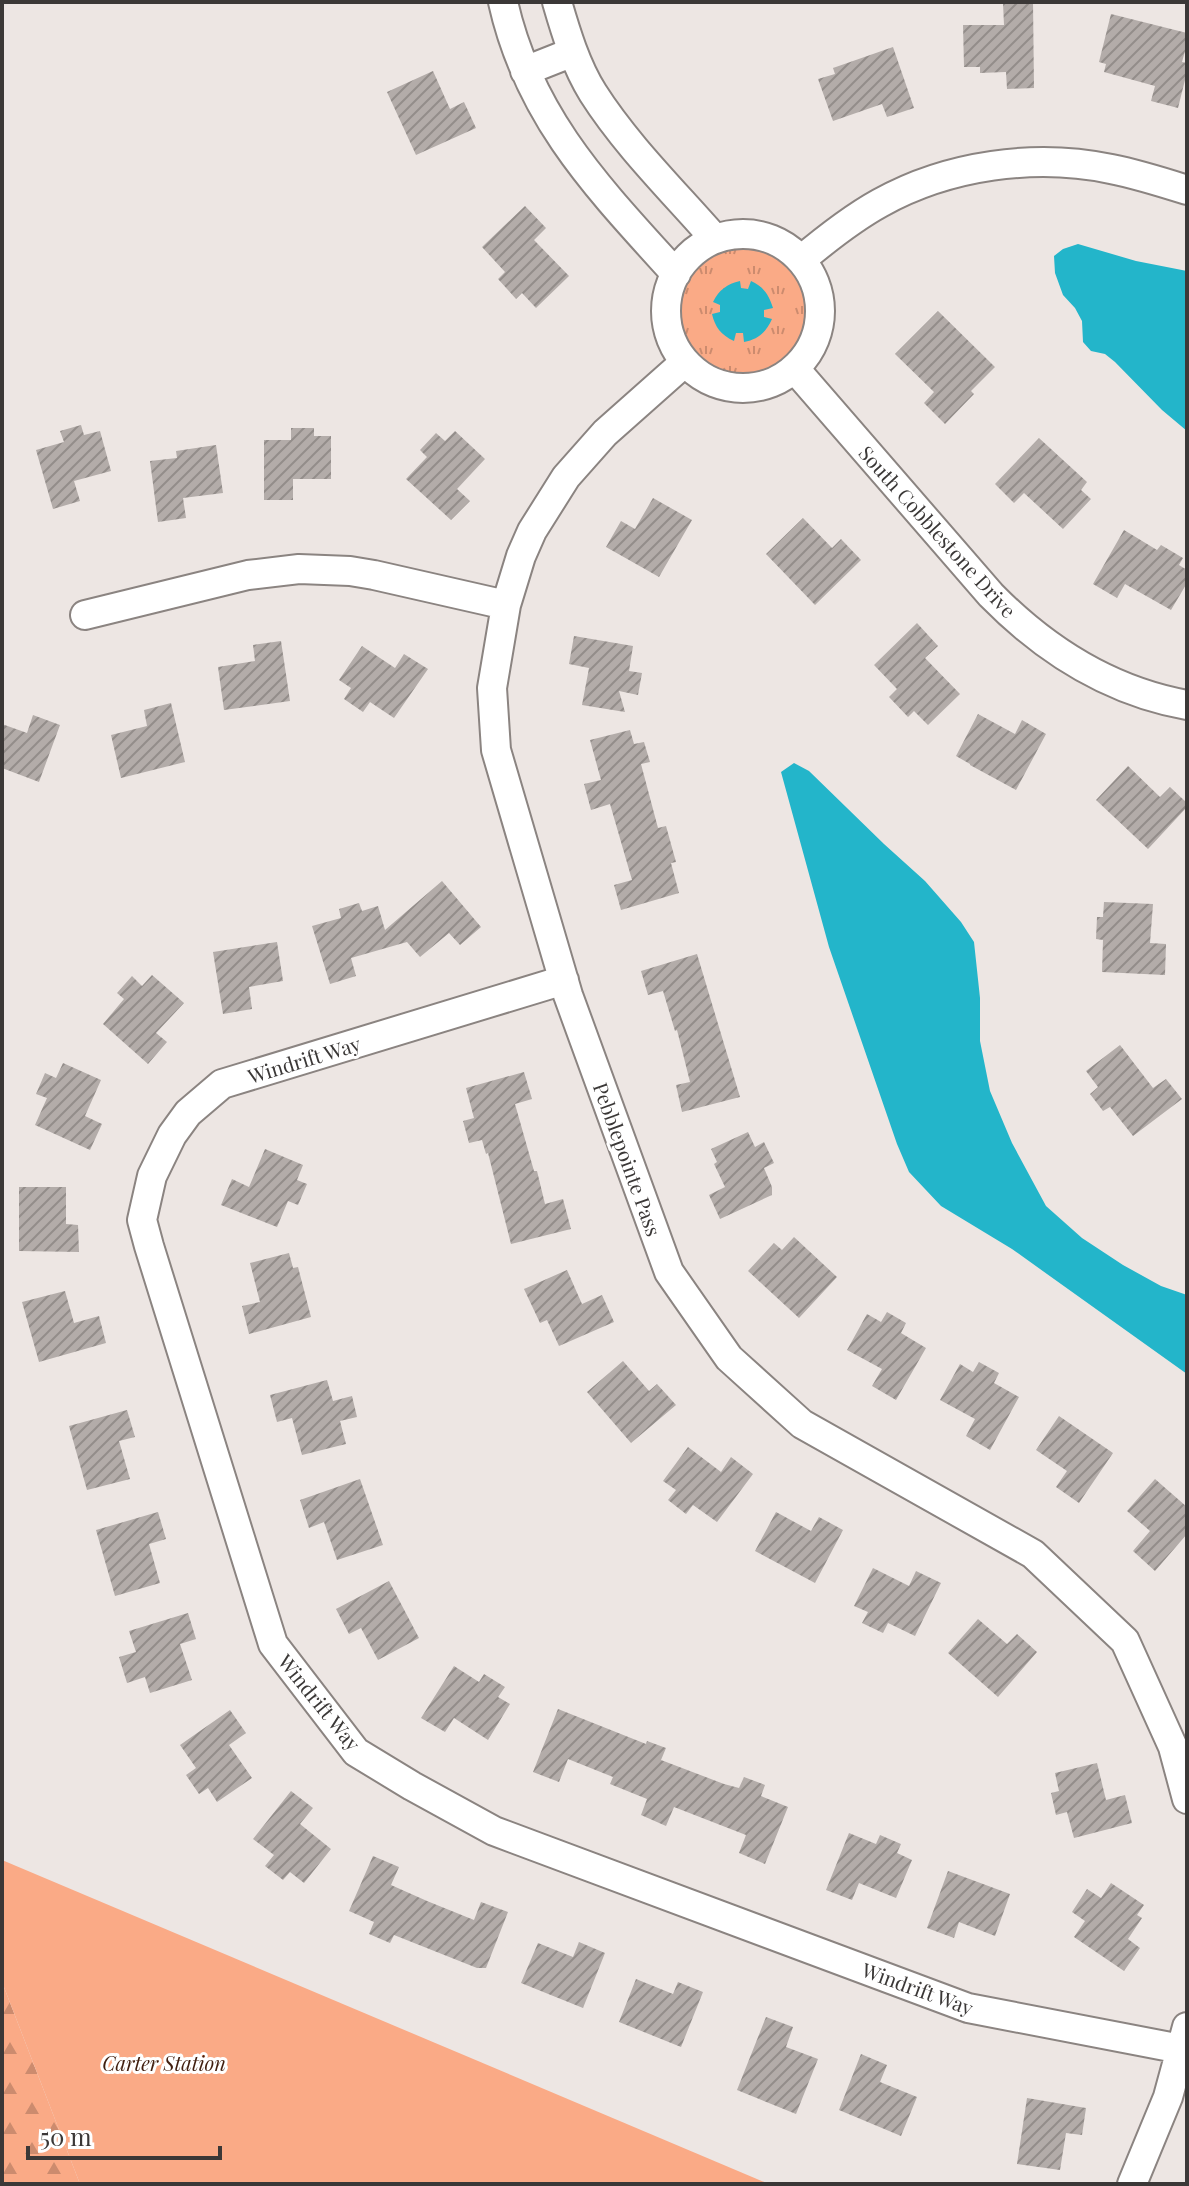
<svg xmlns="http://www.w3.org/2000/svg" width="1189" height="2186" viewBox="0 0 1189 2186" font-family="'Playfair Display',serif">
  <style>
    .grass { fill: url(#grass-tufts) }
    .forest { fill: url(#forest-firs) }
    .park { fill: #faaa86 }
    .water { fill: #23b5ca }
    .building { fill: url(#building-hatch) }
    .lines { fill: none; stroke-linecap: round; stroke-linejoin: round }
    .minor-casing { stroke: #8b8481; stroke-width: 32 }
    .minor { stroke: #fff; stroke-width: 28 }
    .labels { text-anchor: middle; dominant-baseline: central; stroke-width: 6; stroke-linejoin: round; paint-order: stroke }
    .street-label { font-size: 20px; fill: #3b3837; stroke: #fff }
    .park-label { font-size: 20px; font-style: italic; fill: #401e0e; stroke: #fff }
  </style>
  <defs>
    <pattern id="grass-tufts" width="24" height="20" patternUnits="userSpaceOnUse" patternTransform="scale(2)"><rect width="24" height="20" fill="#faaa86"/><path d="M3 7l-1-3M5 7V3M7 7l1-3M15 17l-1-3M17 17v-4M19 17l1-3" fill="none" stroke="#cc8b6e"/></pattern>
    <pattern id="forest-firs" width="22" height="20" patternUnits="userSpaceOnUse" patternTransform="scale(2)"><rect width="22" height="20" fill="#faaa86"/><path d="M5 1l3.5 6h-7zM16 11l3.5 6h-7z" fill="#cc8b6e"/></pattern>
    <pattern id="building-hatch" width="6" height="6" patternUnits="userSpaceOnUse" patternTransform="scale(2)"><rect width="6" height="6" fill="#b3aca9"/><path d="M-1 1l2-2M0 6l6-6M5 7l2-2" fill="none" stroke="#938d8a"/></pattern>
  </defs>
  <rect width="100%" height="100%" fill="#ede6e3"/>
  <path class="grass" d="M679 311a64 64 0 1 1 128 0a64 64 0 1 1-128 0Z"/>
  <path class="forest" d="M2,1982l78,202h-78z"/>
  <path class="park" d="M2,1860l767,324h-689l-78,-202z"/>
  <path class="water" d="M1078,244l58,17 51,10v160l-25,-21 -47,-48 -10,-8 -14,-3 -8,-9 -1,-21 -7,-13 -12,-13 -8,-22 -1,-17 9,-7z
    M740,281l1,7 7,1 3,-8c13,6 18,14 22,27l-9,2v7l8,2c-6,13 -13,20 -28,23l-1,-9h-7l-2,8c-13,-6 -19,-14 -22,-27l8,-2v-7l-7,-3c6,-12 14,-18 27,-21z
    M794,763l15,8 75,73 41,37 36,41 13,20 6,56v43l10,50 22,52 34,63 36,32 41,27 38,21 26,9v79l-175,-125 -71,-43 -32,-34 -12,-28 -68,-197 -48,-175z"/>
  <path class="building" d="M1033,2l1,86 -27,1 -1,-17 -26,1v-6h-16l-1,-42h41l-1,-22z
    M1111,14l76,19v11l-5,18 5,1v9l-9,36 -27,-7 4,-15 -51,-14 2,-8 -7,-2z
    M893,47l21,61 -27,9 -5,-13 -49,17 -15,-42 17,-5 -2,-6z
    M433,71l17,38 14,-7 12,26 -60,27 -29,-63z
    M525,206l21,22 -12,12 35,36 -33,32 -14,-15 -6,6 -18,-20 7,-7 -23,-25z
    M938,311l57,56 -24,24 3,3 -29,30 -21,-21 10,-11 -39,-38z
    M81,425l3,10 16,-4 11,40 -37,10 6,20 -27,8 -17,-59 28,-8 -4,-11z
    M291,428h23v8h17v43h-38v21h-29v-60h27z
    M455,431l30,28 -28,30 13,12 -19,19 -45,-41 21,-22 -7,-7 16,-17 9,8z
    M1039,438l48,44 -6,8 10,9 -28,30 -39,-36 -10,10 -19,-19z
    M216,445l7,48 -40,5 3,20 -28,4 -8,-61 27,-3 -1,-7z
    M653,498l39,22 -33,57 -53,-30 15,-26 14,8z
    M803,518l29,30 9,-9 20,21 -46,45 -49,-51z
    M1124,530l33,20 4,-5 22,13 -4,7 8,5v13l-16,27 -46,-26 -8,14 -24,-14z
    M917,623l21,23 -13,12 35,36 -32,31 -14,-14 -6,6 -19,-20 8,-8 -23,-24z
    M574,636l59,10 -4,25 13,2 -4,22 -19,-4 6,21 -43,-7 7,-37 -20,-4z
    M281,641l9,60 -66,9 -6,-43 37,-6 -2,-16z
    M362,646l33,22 9,-14 24,15 -34,49 -24,-16 -7,10 -19,-13 7,-11 -12,-8z
    M171,703l14,59 -64,16 -10,-43 36,-9 -3,-16z
    M978,714l37,20 7,-14 24,14 -30,56 -46,-25v-1l-14,-8z
    M33,715l27,10 -21,57 -37,-14v-44l25,9z
    M630,730l4,14 10,-2 6,20 -9,2 17,64 8,-2 10,36 -5,1 8,30 -58,17 -7,-25 18,-5 -22,-76 -19,6 -7,-26 17,-4 -11,-40z
    M1128,766l32,31 10,-10 17,16v4l-39,42 -52,-49z
    M442,881l39,46 -21,18 -11,-12 -29,24 -13,-15 -56,16 5,18 -26,8 -18,-58 29,-8 -2,-9 20,-6 3,8 16,-5 7,24z
    M1104,902l49,2 -3,39 16,1 -1,31 -63,-3 1,-32 -7,-1 1,-22h6z
    M277,942l6,39 -34,6 3,22 -29,5 -10,-62z
    M697,954l43,143 -58,15 -6,-27 14,-3 -13,-52 -2,1 -12,-40 -15,4 -7,-24z
    M152,975l32,28 -28,30 11,9 -19,22 -45,-40 21,-25 -7,-6 15,-17 10,10z
    M1120,1045l33,43 13,-9 16,20 -49,37 -23,-29 -7,4 -13,-17 8,-7 -12,-16z
    M63,1063l38,17 -16,36 17,8 -12,26 -55,-25 12,-27 -11,-4 9,-21 11,5z
    M524,1072l8,27 -17,5 19,67h3l8,33 18,-5 8,30 -60,15 -23,-91 -2,1 -4,-14 -13,3 -6,-22 11,-3 -8,-30z
    M748,1132l7,15 9,-5 10,21 -10,5 8,19v8l-52,24 -11,-24 16,-8 -11,-23 3,-2 -6,-13z
    M265,1149l38,16 -6,15 10,4 -9,21 -10,-4 -11,26 -56,-22 11,-26 17,8z
    M19,1187h47v37l12,1 1,27 -60,-1z
    M794,1237l43,40 -38,41 -51,-47 26,-28 8,7z
    M289,1253l4,15 5,-1 13,50 -62,17 -7,-28 18,-4 -10,-39z
    M567,1270l15,34 20,-9 12,27 -55,24 -12,-26 -7,3 -16,-34z
    M65,1291l9,32 25,-7 7,27 -67,19 -17,-60z
    M887,1312l19,11 -5,10 25,15 -30,52 -24,-14 10,-17 -35,-19 20,-36 14,8z
    M623,1361l26,30 8,-7 19,21 -45,38 -44,-51z
    M979,1362l20,11 -5,10 25,14 -29,53 -24,-14 9,-17 -35,-19 20,-36 13,8z
    M327,1380l6,21 19,-5 5,21 -17,4 6,23 -44,11 -10,-37 -15,4 -7,-27z
    M127,1410l8,27 -16,4 11,38 -43,11 -18,-64z
    M1059,1416l54,37 -34,50 -23,-16 11,-16 -31,-21z
    M688,1447l33,25 10,-15 22,17 -36,48 -24,-17 -7,9 -18,-14 8,-10 -13,-9z
    M360,1479l23,66 -46,15 -13,-38 -15,6 -9,-28z
    M1155,1479l32,28v27l-32,37 -22,-20 17,-20 -23,-20z
    M158,1512l8,27 -17,5 11,39 -45,13 -19,-66z
    M776,1512l35,19 8,-14 24,13 -28,53 -60,-32z
    M873,1568l36,18 7,-15 25,12 -26,53 -27,-13 -5,10 -21,-10 6,-11 -14,-6z
    M389,1581l30,57 -41,22 -17,-32 -12,6 -13,-25z
    M188,1613l8,26 -16,5 12,36 -42,13 -5,-16 -18,6 -8,-26 17,-5 -7,-21z
    M978,1619l29,25 10,-10 20,18 -39,45 -50,-44z
    M454,1666l25,16 5,-8 21,13 -7,10 12,7 -22,36 -34,-22 -9,14 -24,-14z
    M558,1709l88,35 1,-3 19,7 -5,12 63,24 15,4 5,-11 21,8 -4,11 27,11 -23,57 -26,-11 7,-18 -72,-28 -8,19 -25,-11 6,-16 -37,-15 3,-7 -45,-18 -9,23 -26,-10z
    M230,1710l16,23 -17,12 23,33 -35,24 -9,-14 -9,6 -13,-19 10,-7 -16,-23z
    M1097,1763l9,37 19,-5 7,28 -58,15 -7,-26 -11,3 -5,-22 8,-2 -4,-18z
    M291,1791l22,17 -13,16 31,25 -27,34 -14,-11 -7,8 -18,-14 9,-11 -21,-16z
    M849,1833l27,11 4,-9 21,9 -4,9 15,7 -16,38 -37,-15 -7,17 -26,-10z
    M373,1856l26,11 -8,18 36,16 47,19 7,-18 27,10 -22,56h-9l-83,-33 -4,8 -21,-9 5,-12 -25,-11z
    M948,1871l62,23 -15,42 -36,-14 -5,16 -27,-10z
    M1111,1883l33,22 -7,10 5,3 -14,21 12,9 -16,23 -50,-34 11,-16 -13,-9 15,-23 14,9z
    M579,1942l26,11 -22,55 -62,-25 17,-40 35,14z
    M636,1979l37,15 5,-12 25,10 -22,55 -62,-25z
    M766,2017l27,10 -7,20 32,12 -22,55 -59,-24z
    M861,2054l26,11 -7,17 37,15 -16,39 -62,-26z
    M1027,2098l59,10 -4,27 -16,-2 -6,37 -43,-6z"/>
  <g class="lines">
    <defs>
      <path id="minor" d="M503,2c26,116 96,187 173,272
        M557,2c9,31 19,64 36,91 33,52 81,99 122,146
        M525,71l48,-19
        M666 311a77 77 0 1 1 154 0a77 77 0 1 1-154 0Z
        M801,260c25,-21 50,-41 79,-57 68,-38 155,-50 231,-34 25,5 51,13 76,21
        M685,362l-80,71 -39,44 -34,54 -11,25 -15,49 -14,83 4,62 72,245 101,277 60,86 73,66 231,130 92,87 48,106 14,52
        M795,369l196,226c55,56 118,96 196,110
        M85,615l163,-40 51,-6 51,2 24,4 132,30
        M564,980l-342,104 -34,29 -16,22 -20,41 -10,44 7,26 124,398 83,108 56,34 82,45 474,177 213,41
        M1132,2184l36,-87 19,-70"/>
    </defs>
    <use href="#minor" class="minor-casing"/>
    <use href="#minor" class="minor"/>
  </g>
  <g class="labels">
    <g class="street-label">
      <text transform="translate(938 531) rotate(48)">South Cobblestone Drive</text>
      <text transform="translate(304 1059) rotate(-17)">Windrift Way</text>
      <text transform="translate(628 1159) rotate(70)">Pebblepointe Pass</text>
      <text transform="translate(320 1702) rotate(51)">Windrift Way</text>
      <text transform="translate(918 1988) rotate(20)">Windrift Way</text>
    </g>
    <g class="park-label">
      <text x="164" y="2062">Carter Station</text>
    </g>
  </g>
  <rect width="1189" height="2186" fill="none" stroke="#3b3837" stroke-width="8"/>
  <path d="M28 2146v12h192v-12" fill="none" stroke="#3b3837" stroke-width="4"/>
  <text x="40" y="2146" font-size="24" fill="#3b3837" stroke="#ffffff" stroke-width="6" paint-order="stroke">50 m</text>
</svg>
